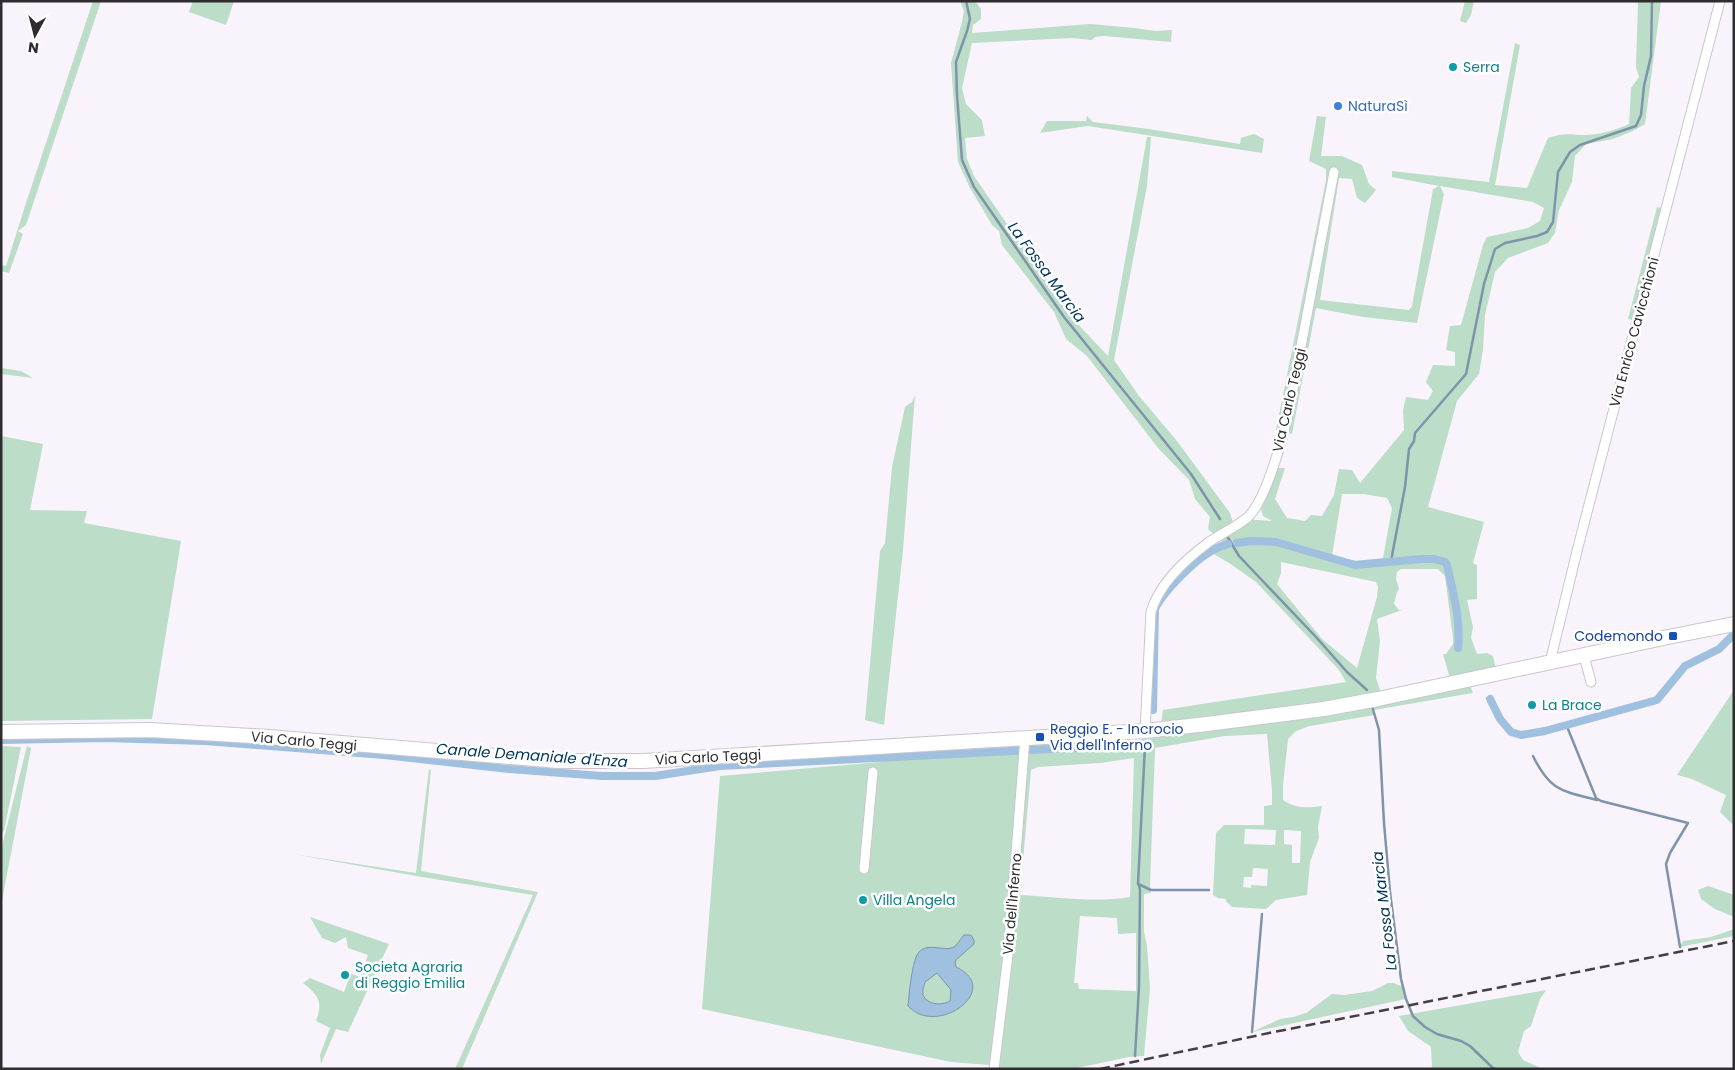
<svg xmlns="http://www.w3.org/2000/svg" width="1735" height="1070" viewBox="0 0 1735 1070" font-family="Poppins,sans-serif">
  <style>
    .green { fill: #bcddc7; fill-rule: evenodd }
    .water { fill: #a0c0df; stroke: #7e94aa; fill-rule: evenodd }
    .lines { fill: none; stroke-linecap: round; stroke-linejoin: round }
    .stream { stroke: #7e94aa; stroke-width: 2.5 }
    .canal { stroke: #a0c0df; stroke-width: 8 }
    .street-casing { stroke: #cbc6ce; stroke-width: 11 }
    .primary-casing { stroke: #cbc6ce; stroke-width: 16 }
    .street { stroke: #fff; stroke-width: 9 }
    .primary { stroke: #fff; stroke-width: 14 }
    .rail { stroke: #434044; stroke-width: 2.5; stroke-dasharray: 10 5; stroke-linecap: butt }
    .culture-dot { fill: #0f9aa8; stroke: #fff; stroke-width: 2 }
    .shop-dot { fill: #3f7fe0; stroke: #fff; stroke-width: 2 }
    .transit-dot { fill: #1a4fb4; stroke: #fff; stroke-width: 2 }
    .labels { text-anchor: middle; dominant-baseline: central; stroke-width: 5; stroke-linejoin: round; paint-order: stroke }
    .culture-label { font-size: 14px; fill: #0d838f; stroke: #fff; text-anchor: start }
    .shop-label { font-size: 14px; fill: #366cbe; stroke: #fff; text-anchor: start }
    .street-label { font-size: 14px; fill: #2e2c2f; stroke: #fff }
    .transit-label { font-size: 14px; fill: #164399; stroke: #fff; text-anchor: end }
    .water-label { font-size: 15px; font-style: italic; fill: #00355b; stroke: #fff }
  </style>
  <rect width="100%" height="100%" fill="#f9f4fc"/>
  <path class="green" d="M93,1h8l-75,224 -8,6 5,3 -14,39 -8,-2v-6l5,1 21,-66z
    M193,1h41l-8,24 -37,-13z
    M960,1h15l6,8v10l-8,6 -1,8 118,-9 44,4 22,3 16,-1 -1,12 -67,-6 -9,1 -3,3 -20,-2 -100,5 -10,45 4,16 16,16 3,16 -20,2 2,21 7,17 97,141 37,39 39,-219h4l-4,49 -33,174 25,36 38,45 53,72 4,13 9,-7 29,2 -9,-5 -4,-15 13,-33h13l-10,31 12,19 18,3 6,-6 11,1 12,-21 5,-26 13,1 8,13 44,-53 -1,-20 3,-13 22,3 5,-9 -7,-9 7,-17 22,1v-14l-9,-2 4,-24 11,-1 22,-80 4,-8 41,-9 12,-7 4,-13 -11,-6 -93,-16 4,8 -27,129 -54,-6 -47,-9 -24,126 -16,-4 50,-250v-11l-17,-8 8,-45 9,1 -5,39h21l20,9 7,19 7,6 -11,13 -8,-5 -5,-19 -13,-1 -19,122 89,10 3,-4 21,-117 6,-3 -47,-9v-6l97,11 26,-139 5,2 -25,140 32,3 21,-50c17,-6 23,-3 39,-3 15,-1 29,-5 42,-11l2,-36 8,-11 -3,-10 2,-66h23l-16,123 -12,7 -20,8 -27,5 -11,12 -3,26 -13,28 -4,23 -7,10 -40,15 -13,14 -10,43 -2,34 -4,25 -22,27 -29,106 56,15 -11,41 4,2v34l-10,1 6,27 -2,11 6,16 10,-1 6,3 3,13 -46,10 -7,-25h3l7,-10v-6l-8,-62 -7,-7h-37l-4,3 -1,7 3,10 -2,3 -3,12 5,6h3l-25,9 3,22 -4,37 5,15 -108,17 -112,13 2,-13 183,-28 -7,-12 -83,-88 -27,-19 -19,-11 18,-8 -6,-2 -14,-13 2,-12 -15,-18 -6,-19 -31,-32 -71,-92 -21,-17 -12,-27 -52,-67 -3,-14 -7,-6 -22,-37 -12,-26 -7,-99 11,-41 2,-11zM1342,494h22l23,4 5,10 -9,50 -26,3 -25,-5zM1281,562l95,20 2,5 -1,10 -20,71 -35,-29 -45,-55 4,-11z
    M1465,1h9l-3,14 -5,8 -6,-2z
    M1087,116l6,6 56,7 91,15 1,-6 13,-4 10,5 -2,14 -174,-27 -48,7 7,-12h39z
    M1657,207l9,2 -29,112 -9,-2z
    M1,368l20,3 12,7 -32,-4z
    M915,395l-12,155 -19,175 -19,-5 15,-169 5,-8 7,-76 13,-60 7,-5z
    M1,436l42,8 -13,66 57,1 -3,12 97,18 -29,178 -151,2z
    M1468,680l5,13 -99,17 1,5 -65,11 -14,5 -8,8 -5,46v15c13,9 24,8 39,6l-4,21 1,11 -9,24 -3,33 -31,5 -10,9 -34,-2 -6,-6v-2l-8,-1 -5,-3 3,-62 8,-8h40v-19l8,-1v-14l-5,-57 -42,2 -70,12 -5,138 1,7 -7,1v38l3,13 3,44 -6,67 -15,1 -57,12h-78l1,-10 -5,-2 -1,8 -38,-3 -249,-53 18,-233 161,-14 1,-8 7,-1 266,-15v-8zM1134,758l-4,139c-35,6 -74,0 -110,-2l11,-125 7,-3 62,-4zM1245,829l31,1 -1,15 -31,-1zM1284,830l17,1 -1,32h-8v-18l-8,-1zM1253,868l15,1 -1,17 -16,-1v3l-8,-1 1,-10h8zM1080,916l37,2 1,16 18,-1v58l-57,-2 -1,-6h-4z
    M1734,690v136l-14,-14 6,-17 -34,-16 -15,-4z
    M1,746l20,1 -17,84 -3,2z
    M27,746l4,2 -30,158v-56z
    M429,769l2,1 -10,101 117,21 -76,177h-7l78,-174 -117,-19 -123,-22 123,19z
    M1708,886l26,9v22l-19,-8 -14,-10 -3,-9z
    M310,917l79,27 -41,88 -12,-3 -15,35 -1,-9 10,-27 -14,-7c7,-18 3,-26 -13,-38l7,-5 34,14 7,-18 9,3 8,-22 -20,-7 -2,-11 -11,6 -13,-5z
    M1734,929v7l-54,11 3,-6 28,-4z
    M1388,983h6l9,4 3,12 -154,33 28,-13 13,-2 13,-4 26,-19 12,1 28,-4z
    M1546,990l-6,9 -9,27 -7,5 -6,21 5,8 20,9h-111l-1,-22 -23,-16 -9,-15z"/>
  <path class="water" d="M964,935h7l3,5v4l-18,16 -1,3 1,4c48,22 -19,71 -48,39 1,-11 4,-47 11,-54 9,-10 25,0 35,-5 3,-2 7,-9 10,-12zM937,973l14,17 -1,11c-8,5 -23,4 -27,-6 -1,-4 1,-9 2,-13z"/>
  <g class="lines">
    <path class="stream" d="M966,1l4,18 -3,12 -11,31 1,33 5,65 12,27 90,130 127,157 29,45
      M1227,536l12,20 77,81 31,35 20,18
      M1391,561l14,-74 4,-38 5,-8 1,-8 51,-59 18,-90 11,-35 10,-6 32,-7 10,-4 6,-10 5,-50 12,-20 10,-7 56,-19 5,-11 3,-29 7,-30 1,-55
      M1372,706l7,24 5,93 6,69 11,87 5,20 7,17 12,11 12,7 24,7 9,5 24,23
      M1568,729l28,69 5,3 87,22 -18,30 -4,11 14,83
      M1145,746l-7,138 13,6h58
      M1533,756c17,35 29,35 64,44
      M1252,1032l10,-118
      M1135,1056l4,-69 1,-97 -1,-4"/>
    <path class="canal" d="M1237,543l13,-2 26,1 79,23 67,-6h12l11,3 2,3c6,27 14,55 11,83
      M1490,699l10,20 11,13 10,3 24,-4 112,-31 28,-34 34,-17 15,-15
      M1153,710l2,-101c8,-17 39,-48 55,-57 5,-4 12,-6 18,-8
      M1,740l104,-2 100,3 179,14 125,14 93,7h53l65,-10 430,-22"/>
    <defs>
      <path id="street" d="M1584,656l7,26
        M1550,662l28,-115 142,-546
        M1145,731l6,-119c8,-28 35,-53 58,-70 12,-8 27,-15 39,-25 19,-18 35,-81 41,-107l45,-238
        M864,869l9,-97
        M994,1069l14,-114 17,-217"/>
      <path id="primary" d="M1,732l149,-2 119,7 289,24h85l502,-30 62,-7 117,-15 54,-10 295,-63 61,-12"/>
    </defs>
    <use href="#street" class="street-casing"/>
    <use href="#primary" class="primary-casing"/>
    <use href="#street" class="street"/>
    <use href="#primary" class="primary"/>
    <path class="rail" d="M1100,1069l169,-36 465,-92"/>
  </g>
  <g class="culture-dot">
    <circle cx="1453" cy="67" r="5"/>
    <circle cx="1532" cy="705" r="5"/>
    <circle cx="863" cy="900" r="5"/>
    <circle cx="345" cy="975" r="5"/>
  </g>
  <circle class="shop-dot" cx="1338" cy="106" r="5"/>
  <g class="transit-dot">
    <rect x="1668" y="631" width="10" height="10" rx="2.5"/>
    <rect x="1035" y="732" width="10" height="10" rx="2.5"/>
  </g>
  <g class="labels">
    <g class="culture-label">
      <text x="1463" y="67">Serra</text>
      <text x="1542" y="705">La Brace</text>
      <text x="873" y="900">Villa Angela</text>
      <text x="355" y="967">Societa Agraria<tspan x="355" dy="16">di Reggio Emilia</tspan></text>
    </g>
    <g class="shop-label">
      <text x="1348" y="106">NaturaSì</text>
    </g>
    <g class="street-label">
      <text transform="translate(1634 332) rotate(-75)">Via Enrico Cavicchioni</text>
      <text transform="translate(1289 400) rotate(-77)">Via Carlo Teggi</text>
      <text transform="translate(304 741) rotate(5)">Via Carlo Teggi</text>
      <text transform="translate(708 757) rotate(-3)">Via Carlo Teggi</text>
      <text transform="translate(1012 904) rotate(-85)">Via dell'Inferno</text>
    </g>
    <g class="transit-label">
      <text x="1663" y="636">Codemondo</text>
      <text x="1050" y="729" text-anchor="start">Reggio E. - Incrocio<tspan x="1050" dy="16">Via dell'Inferno</tspan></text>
    </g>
    <g class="water-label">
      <text transform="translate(1047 272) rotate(54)">La Fossa Marcia</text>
      <text transform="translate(532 755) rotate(4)">Canale Demaniale d'Enza</text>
      <text transform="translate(1384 911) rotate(-97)">La Fossa Marcia</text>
    </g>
  </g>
  <rect width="1735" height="1070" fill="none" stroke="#2e2c2f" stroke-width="5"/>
  <g transform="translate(35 35) rotate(187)" stroke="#ffffff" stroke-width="4" paint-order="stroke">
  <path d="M0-4L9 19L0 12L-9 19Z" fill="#2e2c2f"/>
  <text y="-8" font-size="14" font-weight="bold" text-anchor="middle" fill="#2e2c2f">N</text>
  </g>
</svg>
